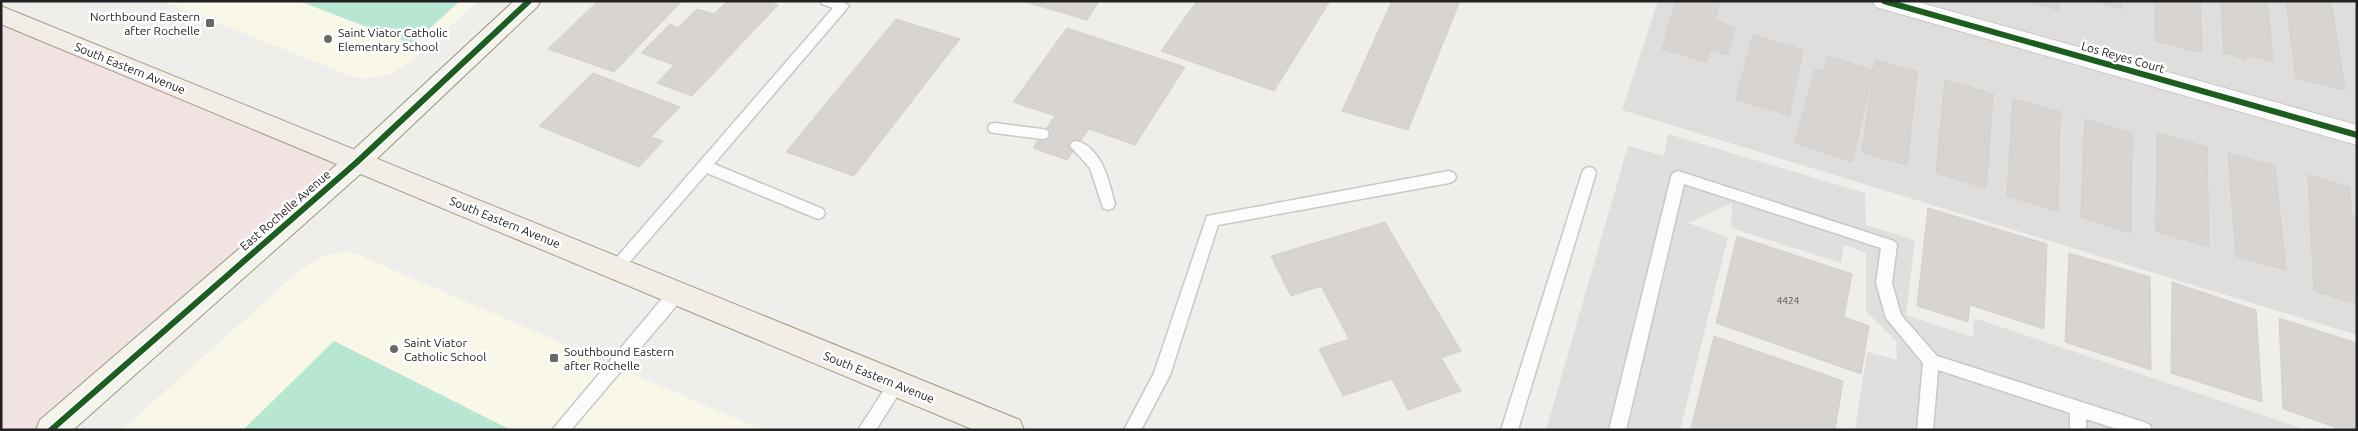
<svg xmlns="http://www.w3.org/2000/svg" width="2358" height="431" viewBox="0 0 2358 431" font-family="Ubuntu,sans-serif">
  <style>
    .residential { fill: #dfdedc }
    .commercial { fill: #f1e3e1 }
    .education { fill: #f8f7e8 }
    .pitch { fill: #b7e6d2 }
    .parking { fill: #e0dfde }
    .building { fill: #d7d4d2; stroke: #d3d0cc }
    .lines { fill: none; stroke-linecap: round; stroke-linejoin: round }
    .lane-casing { stroke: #c9c8c7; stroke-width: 3 }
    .street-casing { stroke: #c9c8c7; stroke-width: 2 }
    .secondary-casing { stroke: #999a82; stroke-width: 2 }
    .primary-casing { stroke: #a79c86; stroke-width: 2 }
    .lane { fill: #fdfcfc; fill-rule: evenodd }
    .street { fill: #fdfcfc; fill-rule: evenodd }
    .secondary { fill: #f4f4ed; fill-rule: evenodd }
    .primary { fill: #f3ede7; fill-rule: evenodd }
    .cycleway-casing { stroke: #fff; stroke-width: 9 }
    .cycleway { stroke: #1b5e20; stroke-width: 6 }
    .poi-dot { fill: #6a6968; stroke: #fff; stroke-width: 2 }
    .labels { text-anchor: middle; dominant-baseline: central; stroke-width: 5; stroke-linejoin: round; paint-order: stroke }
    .number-label { font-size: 10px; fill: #4f4e4e }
    .poi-label { font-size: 12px; fill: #222; stroke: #fff; text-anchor: start }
    .street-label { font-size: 12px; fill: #222; stroke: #fff }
  </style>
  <rect width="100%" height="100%" fill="#f0eeeb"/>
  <path class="residential" d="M1658,1h699v334l-735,-225z"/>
  <path class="commercial" d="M1,14l356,148 -306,268h-50z"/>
  <path class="education" d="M162,1h137l113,43 48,-43h18l-67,61 -21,12 -24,5 -10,-1z
    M342,252l12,1 408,177h-640l179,-161 24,-13z"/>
  <path class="pitch" d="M299,1h161l-48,43z
    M334,341l177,89h-268z"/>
  <path class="parking" d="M1668,134l197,59 1,32 49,15 -9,75 67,22 1,-19 333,112h-452l12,-78 30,8 -1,-19 -30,-30v-58l-22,-8 -3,18 -110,-35 1,-25 -44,20 40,14 -48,193h-134l82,-284 36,10z"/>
  <path class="building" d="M598,1h81l2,1 -67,70 -66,-23z
    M727,1h39l12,4 -86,91 -35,-13 17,-18 -33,-12 29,-29 8,4 19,-19 17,5z
    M1022,1h77l-12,19z
    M1197,1h133l-56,90 -113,-40z
    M1392,1h68l-52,129 -66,-19z
    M1676,1h44l-5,20 20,6 -7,28 -18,-5 -3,12 -45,-13z
    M2025,1h35l-1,9z
    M2094,1h28v8z
    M2155,1h45l2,52 -46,-12z
    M2221,1h46l6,60 -27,-6v4l-22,-6z
    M2286,1h45l14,89 -49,-12z
    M896,19l64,20 -106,137 -68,-24z
    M1067,28l118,39 -50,78 -46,-16 -22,31 -34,-12 22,-32 -42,-14z
    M1753,35l50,15 -14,65 -53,-15z
    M1828,56l45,14 -21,92 -57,-19 20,-73 8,2z
    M1875,60l42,12 -10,93 -45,-13z
    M593,73l87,34 -29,30 12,4 -24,26 -100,-41z
    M1945,80l48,14 -7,94 -50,-15z
    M2013,99l47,13 -2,99 -51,-15z
    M2085,119l47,14 -1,100 -50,-16z
    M2157,133l50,14 2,100 -53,-16z
    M2228,153l47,13 11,104 -50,-14z
    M2308,175l41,12 3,29 5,1v87l-43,-13z
    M1928,208l119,36 -3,85 -74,-24 -2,17 -51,-16z
    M1385,222l76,129 -20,7 20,33 -53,19 -16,-31 -49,17 -24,-47 30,-10 -28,-53 -30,10 -20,-40z
    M1737,236l115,38 -8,43 25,9 -8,48 -145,-51z
    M2069,253l81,24 1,93 -86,-28z
    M2172,282l84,28 6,92 -91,-29z
    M2279,318l78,25v87h-14l-60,-21z
    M1714,336l129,45 -8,49h-139l-5,-2z"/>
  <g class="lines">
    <defs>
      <path id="lane" d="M821,1h21l7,5 -135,158 109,45 2,4 -2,4 -5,2 -5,-2 -106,-44 -86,99 -5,2 -5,-2 -3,-4 3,-4 222,-256 -11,-4z
        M995,123l47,6 5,1 2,4 -2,4 -5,1 -47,-6 -5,-1 -2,-4 2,-4z
        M1077,141c26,8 32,41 38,63l-2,4 -5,2 -5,-2 -13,-40 -20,-22 2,-4z
        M1589,167l5,2 2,4 -78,257h-17l81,-257 2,-4z
        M1449,171l5,2 2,4 -2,4 -5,2 -231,42 -48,150 -29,55h-17l30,-57 53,-157z
        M1678,171l216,70 3,4 -5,38 9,32 36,41 207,66 6,3 2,5h-32l-34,-11v11h-16v-17l-132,-43 -5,60h-16l6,-67 -37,-45 -10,-35 5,-35 -197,-64 -58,246h-17l62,-253 2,-4z
        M677,287l6,1 2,5 -2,5 -112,132h-19l119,-142z
        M897,377l6,2 2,5 -29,46h-18l33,-51z"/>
      <path id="street" d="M1872,1h42l443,124v20l-481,-138z"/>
      <path id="secondary" d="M514,1h27l-4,6 -171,162 -293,261h-37l4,-10 308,-265z"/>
      <path id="primary" d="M1,6l1019,414 4,10h-50l-973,-406z"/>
    </defs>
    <use href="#lane" class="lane-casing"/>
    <use href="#street" class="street-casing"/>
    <use href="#secondary" class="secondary-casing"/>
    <use href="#primary" class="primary-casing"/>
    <use href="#lane" class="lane"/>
    <use href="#street" class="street"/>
    <use href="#secondary" class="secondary"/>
    <use href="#primary" class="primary"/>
    <defs>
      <path id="cycleway" d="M1884,1l473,134
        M51,430l306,-268 172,-161"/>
    </defs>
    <use href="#cycleway" class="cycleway-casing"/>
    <use href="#cycleway" class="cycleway"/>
  </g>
  <g class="poi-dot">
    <rect x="205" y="18" width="10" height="10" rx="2.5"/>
    <circle cx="328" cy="39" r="5"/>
    <circle cx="394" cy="349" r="5"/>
    <rect x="549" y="353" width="10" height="10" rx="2.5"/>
  </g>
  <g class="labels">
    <g class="number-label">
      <text x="1788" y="300">4424</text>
    </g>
    <g class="poi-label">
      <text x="200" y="16" text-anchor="end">Northbound Eastern<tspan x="200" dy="14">after Rochelle</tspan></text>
      <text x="338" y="32">Saint Viator Catholic<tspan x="338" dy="14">Elementary School</tspan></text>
      <text x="404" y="342">Saint Viator<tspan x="404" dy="14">Catholic School</tspan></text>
      <text x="564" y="351">Southbound Eastern<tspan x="564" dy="14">after Rochelle</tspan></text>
    </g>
    <g class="street-label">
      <text transform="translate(2123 57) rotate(16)">Los Reyes Court</text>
      <text transform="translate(130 68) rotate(22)">South Eastern Avenue</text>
      <text transform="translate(285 210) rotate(-41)">East Rochelle Avenue</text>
      <text transform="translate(505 222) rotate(22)">South Eastern Avenue</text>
      <text transform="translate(879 377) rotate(22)">South Eastern Avenue</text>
    </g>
  </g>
  <rect width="2358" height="431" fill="none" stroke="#222222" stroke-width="5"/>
</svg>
